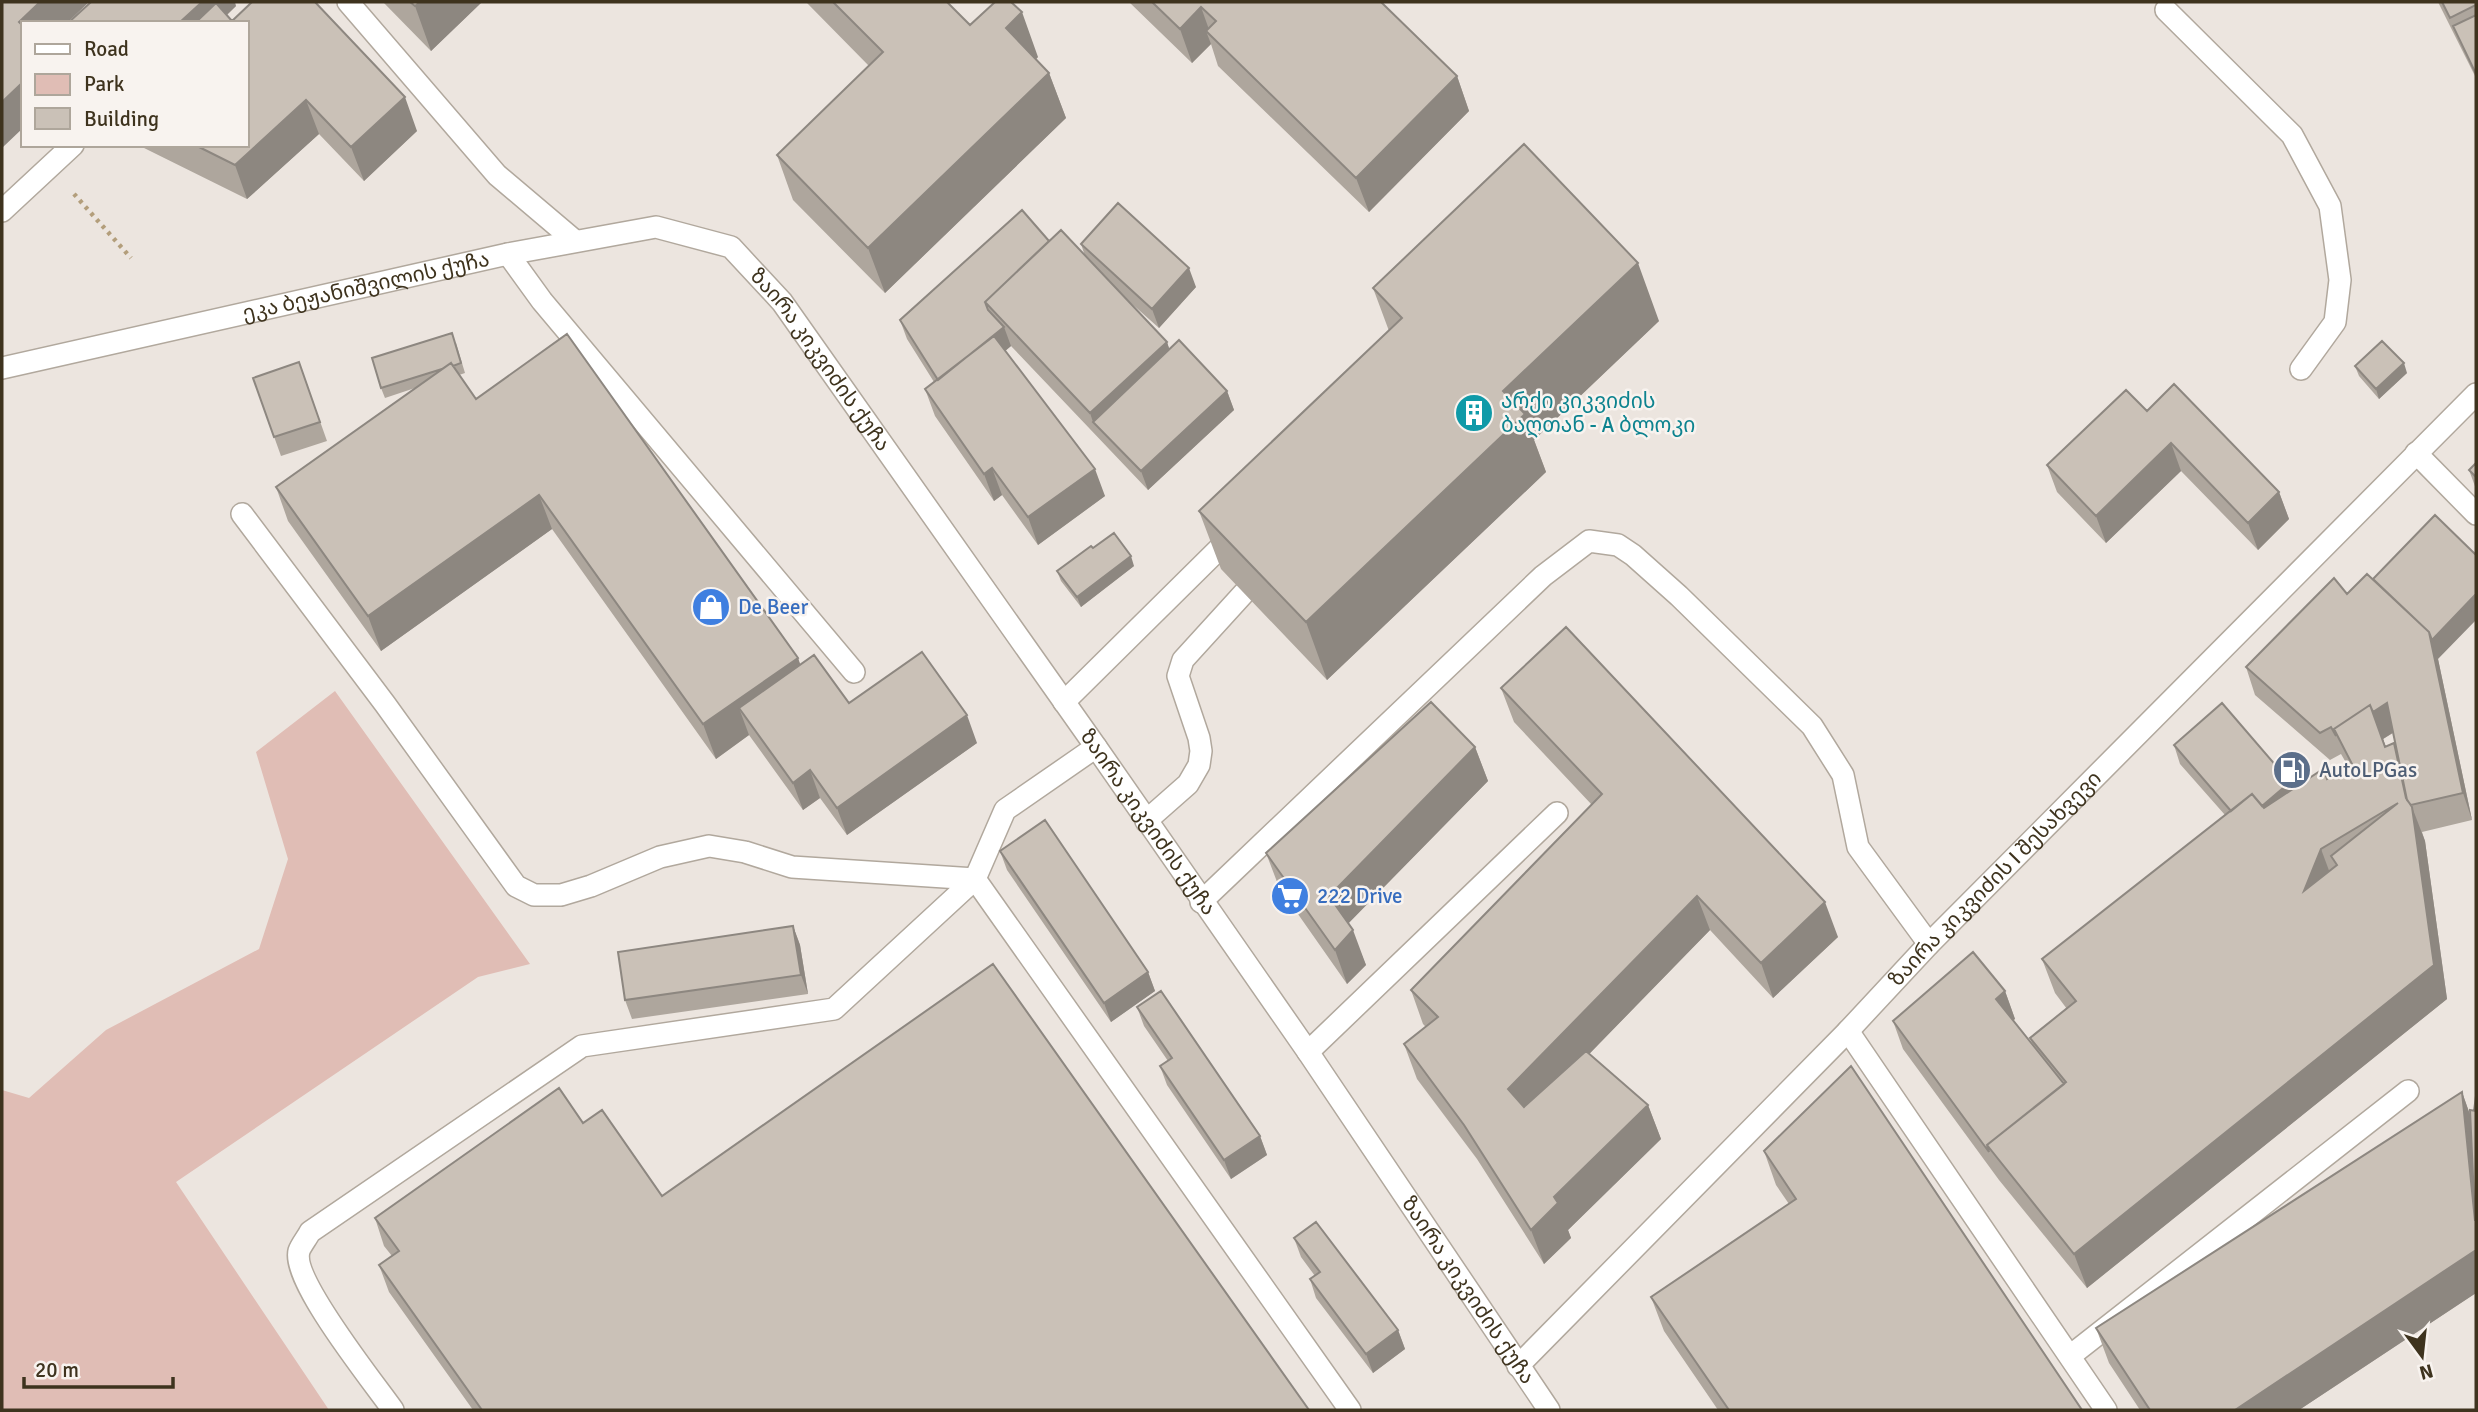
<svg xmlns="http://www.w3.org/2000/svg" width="2478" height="1412" viewBox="0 0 2478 1412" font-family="Signika,'Noto Sans Georgian',sans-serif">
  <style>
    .green { fill: #e0bdb5 }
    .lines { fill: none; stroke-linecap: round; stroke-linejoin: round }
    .minor-casing { stroke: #b1a89d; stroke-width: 24 }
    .path { stroke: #b39e7b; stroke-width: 4.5; stroke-dasharray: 3.5 5; stroke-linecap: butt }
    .minor { stroke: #fff; stroke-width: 21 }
    .wall { fill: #aea69d; fill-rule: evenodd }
    .shaded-wall { fill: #8d8780 }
    .building { fill: #cac1b7; stroke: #8d8780; stroke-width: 2; fill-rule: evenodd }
    .labels { text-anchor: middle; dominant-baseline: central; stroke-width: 5; stroke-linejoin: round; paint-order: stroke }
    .street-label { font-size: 21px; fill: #3e331e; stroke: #f8f3ef }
    .culture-label { font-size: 21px; fill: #0d838f; stroke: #f8f3ef; text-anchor: start }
    .shop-label { font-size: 21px; fill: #366cbe; stroke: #f8f3ef; text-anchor: start }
    .service-label { font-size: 21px; fill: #4e5e75; stroke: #f8f3ef; text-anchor: start }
  </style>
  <rect width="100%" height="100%" fill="#ece5df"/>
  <path class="green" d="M335,691l195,273 -52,13 -302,205 153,228h-327v-320l27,8 77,-68 153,-81 29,-90 -32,-107z"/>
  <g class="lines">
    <defs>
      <g id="minor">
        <path d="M348,2l149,173 78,66"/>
        <path d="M2166,10l126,125 38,71 10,74 -5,42 -34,47"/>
        <path d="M2,211l71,-66"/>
        <path d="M508,254l34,47 312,371"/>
        <path id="s1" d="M2,368l506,-114 148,-27 75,20 51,55 314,445 212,305 241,358"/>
        <path d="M2416,453l60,61"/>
        <path d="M242,514l143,190 131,182 18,9h27l30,-9 69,-29 49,-11 36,6 47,15 183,12"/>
        <path d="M1064,702l171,-169"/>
        <path d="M1146,821l42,-37 11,-19 2,-14 -2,-13 -21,-62 5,-16 61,-67"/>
        <path d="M975,879l375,531"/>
        <path d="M1201,902l342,-326 46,-35 29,4 15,10 46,41 133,130 31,49 15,72 71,97"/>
        <path d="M1848,1031l258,379"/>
        <path d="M1308,1052l249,-239"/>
        <path d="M2070,1356l338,-265"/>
        <path id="s2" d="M1518,1366l330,-335 81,-87 547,-550"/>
        <path d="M393,1410c-19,-27 -102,-130 -94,-159 2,-6 8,-13 11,-19l272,-186 252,-37 141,-130 30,-69 91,-63"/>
      </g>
    </defs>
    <use href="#minor" class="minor-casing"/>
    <path class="path" d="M74,194l57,64"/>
    <use href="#minor" class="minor"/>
  </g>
  <path class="wall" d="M91,2l145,4 -9,9 5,6 185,110 -53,50 -45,-47 -72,65 -109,-54h109z
    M383,2h99l-51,49z
    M806,2h141l23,23 68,32 -2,2 13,14 17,45 -181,175 -92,-93 -16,-45 92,-89z
    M1129,2h252l76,74 12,35 -100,101 -151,-146 -7,-22 -19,19z
    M2438,2h38v76z
    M1049,241l36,15 -4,-12 115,43 -37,41 -37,-33 45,47 2,7 58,42 7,19 -86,80 -137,-144 -6,5 100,145 -67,49 -36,-50 -8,6 -59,-85 -10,-27 9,-7 -27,-43 -7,-19z
    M1373,288l286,33 -125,119 12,32 -219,208 -106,-111 -22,-58 190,-180z
    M456,343l9,30 -6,2 17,24 322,259 2,7 49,38 128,40 -130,92 -27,-37 -17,12 -54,-75 -33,24 -164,-230 -171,122 -93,-130 -12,-34 139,-99 -30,10 -4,-10z
    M299,362l28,79 -46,15 -28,-78z
    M2355,366l52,7 -28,26 -20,-23z
    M2147,411l132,81 10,27 -31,31 -77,-79 -75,72 -49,-51 -10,-27z
    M2476,463v26l-7,-19z
    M1093,548l41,18 -53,41 -20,-26 -4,-10z
    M2347,594l91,65 34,161 -50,12 3,9 22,158 -360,289 -88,-108 -96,-131 -10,-28 112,-30 10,28 -2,1 20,25 -3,-7 37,-29 -12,-16 -13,-34 183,-144 -45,-51 -6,-19 116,37 3,7 34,-10 21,-13 -7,-12 -11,6 -75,-65 -9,-28zM2393,733l4,19 -11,-5 -3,-8z
    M1501,688l337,249 -65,61 -63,-68 -121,124 59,51 13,34 -93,91 3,8 -27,26 -67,-105 -60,-80 -13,-35 22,-17 -3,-3 -12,-34 181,-185 -78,-83z
    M1475,747l13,34 -140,142 18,42 -19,19 -68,-97 -13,-34z
    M1000,851l148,121 7,19 -44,31 -104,-152z
    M793,926l7,19 8,49 -176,25 -7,-19z
    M1137,1007l123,129 7,19 -36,24 -64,-94 -7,-19 8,-5 -24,-35z
    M2462,1092l8,23 6,178 -177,117h-159l-31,-47 -13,-35z
    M583,1123l79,73 647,214h-836l-84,-118 -10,-27 13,-9 -8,-10 -9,-28z
    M1764,1151l318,259h-364l-54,-79 -13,-34 138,-93 -13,-19z
    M1294,1238l104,92 7,19 -32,24 -57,-75 -6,-19 5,-3 -14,-19z"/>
  <path class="shaded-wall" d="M40,2h49l-22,21h-44v10l-4,-11z
    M202,2h33l1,4 -18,17h-39z
    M420,2h62l-51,49 -16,-45z
    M1201,7l11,31 -6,-7 5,13 -19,19 -12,-34z
    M1022,12l16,45 -16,16 -16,-45z
    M1049,73l17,45 -181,175 -17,-45z
    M1457,76l12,35 -100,101 -13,-34z
    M23,82v46l-21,20v-46z
    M405,97l12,34 -53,50 -13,-34z
    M306,100l13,34 -72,65 -12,-34z
    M1638,263l21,58 -125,119 12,32 -219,208 -21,-58 197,-231z
    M1189,268l7,19 -37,41 -7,-19z
    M1004,327l7,19 -65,55 -7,-19z
    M1167,342l9,27 -83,53 -3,-9z
    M2404,363l3,10 -28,26 -3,-10z
    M1227,391l7,19 -86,80 -7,-19z
    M2171,443l10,28 -75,72 -10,-27z
    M992,468l10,27 -8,6 -10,-27z
    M1095,469l10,27 -67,49 -10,-28z
    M2279,492l10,27 -31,31 -10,-27z
    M539,495l13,34 -171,122 -13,-35z
    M1131,556l3,10 -53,41 -4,-10z
    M2476,594v26l-38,39 34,161 -9,-27 -34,-161z
    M798,658l12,34 -71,16 10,27 -33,24 -13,-35z
    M2387,703l10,27 -14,9 14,43 -60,-47z
    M967,715l10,28 -130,92 -10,-27z
    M1475,747l13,34 -146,149 -13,-34z
    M810,770l10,28 -17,12 -10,-27z
    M2290,782l7,19 -56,22z
    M2412,807l13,34 22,158 -360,289 -13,-34z
    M2321,849l13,35 -30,7z
    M1697,896l13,34 -189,194 -13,-35z
    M1825,902l13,35 -65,61 -12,-35z
    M793,926l7,19 8,49 -7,-19z
    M1353,930l13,35 -19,19 -12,-34z
    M1148,972l7,19 -44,31 -7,-19z
    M2005,991l10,28 -9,7 -10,-27z
    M2462,1092l12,34 2,97z
    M1648,1105l13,34 -93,91 3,8 -27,26 -13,-34 23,-33z
    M1260,1136l7,19 -36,24 -7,-19z
    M2476,1250v43l-177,117h-64z
    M1398,1330l7,19 -32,24 -7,-19z"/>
  <path class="building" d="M2,2h38l-21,20 4,4v56l-21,20z
    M91,2h111l-23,21h-111z
    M252,2h63l90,95 -54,50 -45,-47 -71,65 -40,-20h52v-122h-52l21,-20 16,18z
    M410,2h10l-5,4z
    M833,2h114l23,23 25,-23h16l11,10 -16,16 43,45 -181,175 -91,-93 106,-103z
    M1152,2h229l76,74 -101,102 -150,-147 10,-10 -15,-14 -21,22z
    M2442,2h34v3l-26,13z
    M2476,15v59l-23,-48z
    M1524,144l114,119 -135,128 22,23 -219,208 -107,-111 203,-193 -29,-30z
    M1118,203l71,65 -37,41 -71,-65z
    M1022,210l27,31 -64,61 3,8 16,17 -66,53 -38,-60z
    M1061,230l106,112 -77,71 -105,-111z
    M452,333l9,30 -8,3 -2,-3 -9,6 -61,19 -9,-30z
    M567,334l231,324 -95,66 -164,-229 -171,121 -92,-129 175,-124 25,36z
    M994,336l101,133 -67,48 -36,-49 -8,6 -59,-85z
    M1179,340l48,51 -86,80 -48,-49z
    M2382,341l22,22 -28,26 -21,-23z
    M299,362l21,60 -46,15 -21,-59z
    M2174,384l105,108 -31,31 -77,-80 -75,73 -49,-51 79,-75 21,21z
    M2476,463v14l-7,-7z
    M2435,515l41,40v39l-44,46 -3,-8 -56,-53z
    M1114,533l17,23 -54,41 -20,-26 34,-25 2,2z
    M2367,574l62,58 34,161 -52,12 -4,-5 -20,-97 -14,9 -3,-7 -36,24 2,7 -5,-9 -11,6 -74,-66 88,-89 13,16z
    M1566,627l259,275 -64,61 -64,-67 -189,193 16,18 62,-56 62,54 -94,92 4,6 -27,27 -67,-105 -60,-81 34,-27 -27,-27 191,-196 -101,-106z
    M922,652l45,63 -130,93 -27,-38 -17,13 -54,-75 75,-53 35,48z
    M1431,702l44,45 -146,149 24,34 -18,20 -69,-97z
    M2222,703l68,79 -28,24 -10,-12 -21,17 -57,-66z
    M2370,705l15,42 9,-4 12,55 6,9 22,158 -360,289 -87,-109 79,-63 -36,-44 46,-37 -34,-42 210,-165 12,14 59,-39 4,10 25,-15 -18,-35zM2398,803l-67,53 6,9 -33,26 17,-42z
    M1045,820l103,152 -44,31 -104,-152z
    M793,926l8,49 -176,25 -7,-48z
    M1973,952l32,39 -9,8 68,85 -77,61 2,7 -96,-131z
    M993,964l316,446h-827l-103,-145 20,-14 -24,-33 184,-130 24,35 19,-13 60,86z
    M1161,991l99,145 -36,24 -64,-94 12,-8 -35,-51z
    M1851,1066l231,344h-353l-78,-113 145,-98 -32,-48z
    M2462,1092l13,129 -5,-111 6,1v139l-241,160h-85l-54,-82z
    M2476,1096v15h-2z
    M1316,1222l82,108 -32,24 -56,-75 10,-7 -26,-34z"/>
  <defs>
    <symbol id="building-disc" viewBox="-11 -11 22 22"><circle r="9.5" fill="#0f9aa8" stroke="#f8f3ef"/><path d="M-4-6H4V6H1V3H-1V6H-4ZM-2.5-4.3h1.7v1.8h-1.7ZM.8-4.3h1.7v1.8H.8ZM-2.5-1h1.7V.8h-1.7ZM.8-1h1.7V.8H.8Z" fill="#fff"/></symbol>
    <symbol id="shop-disc" viewBox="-11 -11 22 22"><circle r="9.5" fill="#3f7fe0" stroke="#f8f3ef"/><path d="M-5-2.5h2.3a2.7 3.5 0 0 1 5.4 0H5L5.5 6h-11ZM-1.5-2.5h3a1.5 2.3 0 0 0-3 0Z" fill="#fff"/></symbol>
    <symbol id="fuel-disc" viewBox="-11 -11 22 22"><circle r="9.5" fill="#5c6f8a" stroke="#f8f3ef"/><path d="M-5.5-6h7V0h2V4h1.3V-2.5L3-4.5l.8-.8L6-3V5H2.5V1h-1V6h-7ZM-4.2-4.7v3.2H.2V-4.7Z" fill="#fff"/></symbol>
    <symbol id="supermarket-disc" viewBox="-11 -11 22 22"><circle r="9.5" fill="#3f7fe0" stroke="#f8f3ef"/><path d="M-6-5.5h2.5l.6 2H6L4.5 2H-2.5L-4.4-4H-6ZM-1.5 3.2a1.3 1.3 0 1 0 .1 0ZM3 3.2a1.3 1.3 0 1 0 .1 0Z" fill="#fff"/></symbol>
  </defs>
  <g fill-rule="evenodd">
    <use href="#building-disc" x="1452" y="391" width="44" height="44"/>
    <use href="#shop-disc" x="689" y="585" width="44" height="44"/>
    <use href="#fuel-disc" x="2270" y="748" width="44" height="44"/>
    <use href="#supermarket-disc" x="1268" y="874" width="44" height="44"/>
  </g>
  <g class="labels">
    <g class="street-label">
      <text stroke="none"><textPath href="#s1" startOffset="373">ეკა ბეჟანიშვილის ქუჩა</textPath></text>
      <text stroke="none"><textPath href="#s1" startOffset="891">ზაირა კიკვიძის ქუჩა</textPath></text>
      <text stroke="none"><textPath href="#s1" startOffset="1458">ზაირა კიკვიძის ქუჩა</textPath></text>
      <text stroke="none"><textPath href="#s2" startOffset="682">ზაირა კიკვიძის I შესახვევი</textPath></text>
      <text stroke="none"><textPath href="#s1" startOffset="2025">ზაირა კიკვიძის ქუჩა</textPath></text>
    </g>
    <g class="culture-label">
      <text x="1501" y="401">არქი კიკვიძის<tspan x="1501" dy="24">ბაღთან - A ბლოკი</tspan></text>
    </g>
    <g class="shop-label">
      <text x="738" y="607">De Beer</text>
      <text x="1317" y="896">222 Drive</text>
    </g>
    <g class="service-label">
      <text x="2319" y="770">AutoLPGas</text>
    </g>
  </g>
  <rect width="2478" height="1412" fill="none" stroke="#3e331e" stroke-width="7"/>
  <rect x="21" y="21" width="228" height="126" fill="#f8f3ef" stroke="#aea69b" stroke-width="2"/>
  <rect x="35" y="44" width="35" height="10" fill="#ffffff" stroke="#aea69b" stroke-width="2"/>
  <text x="84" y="56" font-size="21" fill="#3e331e">Road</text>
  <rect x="35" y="74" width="35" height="21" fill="#e0bdb5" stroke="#aea69b" stroke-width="2"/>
  <text x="84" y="91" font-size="21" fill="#3e331e">Park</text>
  <rect x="35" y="108" width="35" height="21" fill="#cac1b7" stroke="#aea69b" stroke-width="2"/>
  <text x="84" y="126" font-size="21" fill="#3e331e">Building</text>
  <g transform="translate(2422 1356) rotate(165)" stroke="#f8f3ef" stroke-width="5" paint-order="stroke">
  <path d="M0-5L12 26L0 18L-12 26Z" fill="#3e331e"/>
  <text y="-10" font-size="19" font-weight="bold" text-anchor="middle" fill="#3e331e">N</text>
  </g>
  <path d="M24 1377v10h149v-10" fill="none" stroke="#3e331e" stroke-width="3.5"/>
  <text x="35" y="1377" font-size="21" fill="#3e331e" stroke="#f8f3ef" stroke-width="5" paint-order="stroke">20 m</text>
</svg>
